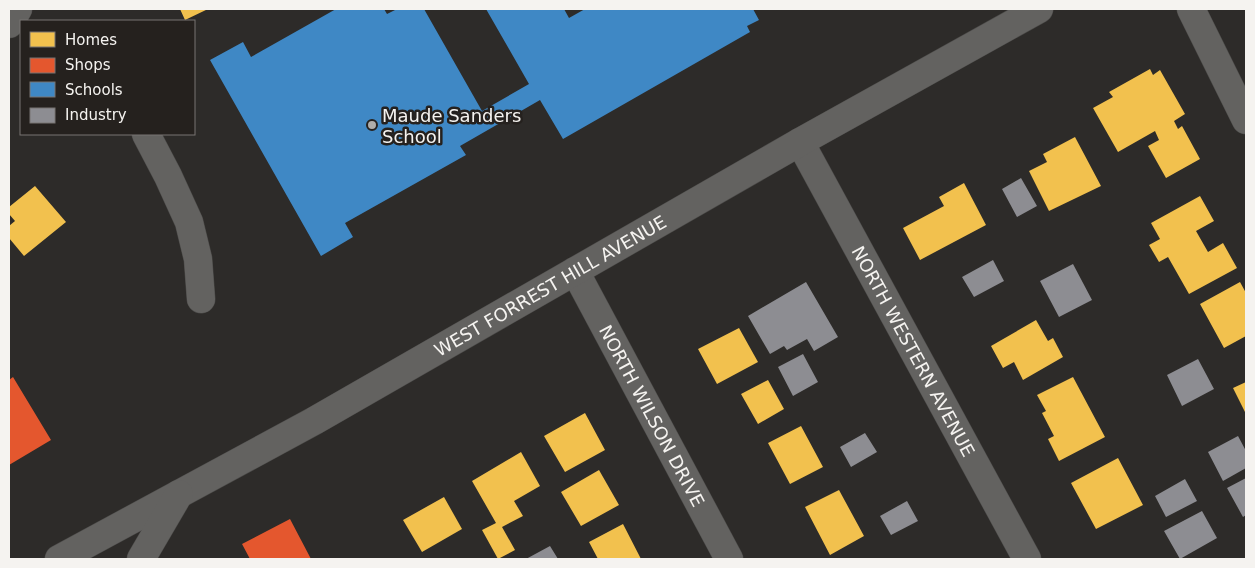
<svg xmlns="http://www.w3.org/2000/svg" width="1255" height="568" viewBox="0 0 1255 568" font-family="'DejaVu Sans',sans-serif">
  <style>
    .homes { fill: #f2c14e }
    .shops { fill: #e4572e }
    .schools { fill: #3f88c5 }
    .industry { fill: #8d8d92 }
    .lines { fill: none; stroke-linecap: round; stroke-linejoin: round }
    .minor-casing { stroke: #4a4947; stroke-width: 29 }
    .secondary-casing { stroke: #4a4947; stroke-width: 29 }
    .minor { stroke: #636260; stroke-width: 28 }
    .secondary { stroke: #636260; stroke-width: 28 }
    .poi-dot { fill: #afadaa; stroke: #25211e; stroke-width: 2 }
    .labels { text-anchor: middle; dominant-baseline: central; stroke-width: 5; stroke-linejoin: round; paint-order: stroke }
    .poi-label { font-size: 18px; fill: #f5f3f0; stroke: #25211e; text-anchor: start }
    .street-label { font-size: 18px; fill: #f5f3f0; stroke: #25211e }
  </style>
  <rect width="100%" height="100%" fill="#2d2b29"/>
  <path class="homes" d="M180,9h28l-23,11z
    M1150,69l3,6 7,-5 25,44 -11,7 4,8 4,-3 18,33 -34,19 -18,-32 11,-6 -4,-9 -37,21 -25,-44 20,-11 -4,-5z
    M1075,137l26,49 -52,25 -20,-40 18,-9 -4,-8z
    M964,183l22,42 -66,35 -17,-32 41,-22 -5,-9z
    M35,186l31,36 -42,34 -15,-18v-12l6,-5 -6,-7v-7z
    M1200,196l14,25 -18,10 12,21 15,-9 14,25 -48,26 -21,-37 -9,5 -10,-17 11,-6 -9,-16z
    M1240,282l6,11v43l-22,12 -24,-44z
    M1036,320l12,21 5,-3 10,19 -40,23 -9,-18 -11,6 -12,-22z
    M739,328l19,34 -41,22 -19,-35z
    M1073,377l32,60 -46,24 -11,-22 6,-3 -12,-23 4,-2 -9,-16z
    M768,380l16,29 -26,15 -17,-30z
    M1246,382v32l-13,-26z
    M585,413l20,37 -40,22 -21,-36z
    M801,426l22,41 -33,17 -22,-41z
    M521,452l19,34 -26,15 9,15 -21,11 13,23 -17,9 -16,-29 14,-7 -24,-42z
    M1118,458l25,47 -47,24 -25,-46z
    M599,470l20,35 -38,21 -20,-34z
    M839,490l25,46 -34,19 -25,-48z
    M444,497l18,32 -40,23 -19,-32z
    M623,524l18,35h-43l-9,-17z"/>
  <path class="shops" d="M13,377l38,63 -42,25v-85z
    M290,519l21,40h-61l-8,-15z"/>
  <path class="schools" d="M336,9h48l3,5 10,-5h27l58,102 47,-27 -43,-75h78l5,9 16,-9h168l6,11 -12,6 3,6 -187,107 -23,-39 -80,46 6,9 -121,68 8,14 -32,19 -111,-196 33,-18 8,15z"/>
  <path class="industry" d="M1021,178l16,28 -20,11 -15,-28z
    M993,260l11,21 -30,16 -12,-20z
    M1073,264l19,36 -33,17 -19,-36z
    M806,282l32,55 -24,14 -7,-12 -20,11 -3,-4 -14,8 -22,-38z
    M803,354l15,28 -25,14 -15,-29z
    M1198,359l16,30 -32,17 -15,-31z
    M865,433l12,19 -26,15 -11,-20z
    M1238,436l8,15v17l-23,13 -15,-29z
    M1246,478v37l-3,2 -16,-29z
    M1185,479l12,22 -31,16 -11,-21z
    M907,501l11,20 -27,14 -11,-19z
    M1202,511l15,27 -37,21 -16,-28z
    M550,546l8,13h-32z"/>
  <g class="lines">
    <defs>
      <g id="minor">
        <path d="M1191,9l55,111"/>
        <path d="M9,24l9,-15"/>
        <path d="M146,134l22,42 21,46 9,37 3,40"/>
        <path id="s1" d="M800,142l227,417"/>
        <path id="s2" d="M575,271l154,288"/>
      </g>
      <g id="secondary">
        <path id="s3" d="M59,559l255,-138 486,-279 239,-133"/>
        <path d="M141,559l38,-65"/>
      </g>
    </defs>
    <use href="#minor" class="minor-casing"/>
    <use href="#secondary" class="secondary-casing"/>
    <use href="#minor" class="minor"/>
    <use href="#secondary" class="secondary"/>
  </g>
  <circle class="poi-dot" cx="372" cy="125" r="5"/>
  <g class="labels">
    <g class="poi-label">
      <text x="382" y="115">Maude Sanders<tspan x="382" dy="21">School</tspan></text>
    </g>
    <g class="street-label">
      <text stroke="none"><textPath href="#s3" startOffset="562">WEST FORREST HILL AVENUE</textPath></text>
      <text stroke="none"><textPath href="#s1" startOffset="238">NORTH WESTERN AVENUE</textPath></text>
      <text stroke="none"><textPath href="#s2" startOffset="164">NORTH WILSON DRIVE</textPath></text>
    </g>
  </g>
  <rect width="1255" height="568" fill="none" stroke="#f5f3f0" stroke-width="20"/>
  <rect x="20" y="20" width="175" height="115" fill="#25211e" stroke="#787572"/>
  <rect x="30" y="32" width="25" height="15" fill="#f2c14e" stroke="#787572"/>
  <text x="65" y="45" font-size="15" fill="#f5f3f0">Homes</text>
  <rect x="30" y="58" width="25" height="15" fill="#e4572e" stroke="#787572"/>
  <text x="65" y="70" font-size="15" fill="#f5f3f0">Shops</text>
  <rect x="30" y="82" width="25" height="15" fill="#3f88c5" stroke="#787572"/>
  <text x="65" y="95" font-size="15" fill="#f5f3f0">Schools</text>
  <rect x="30" y="108" width="25" height="15" fill="#8d8d92" stroke="#787572"/>
  <text x="65" y="120" font-size="15" fill="#f5f3f0">Industry</text>
</svg>
